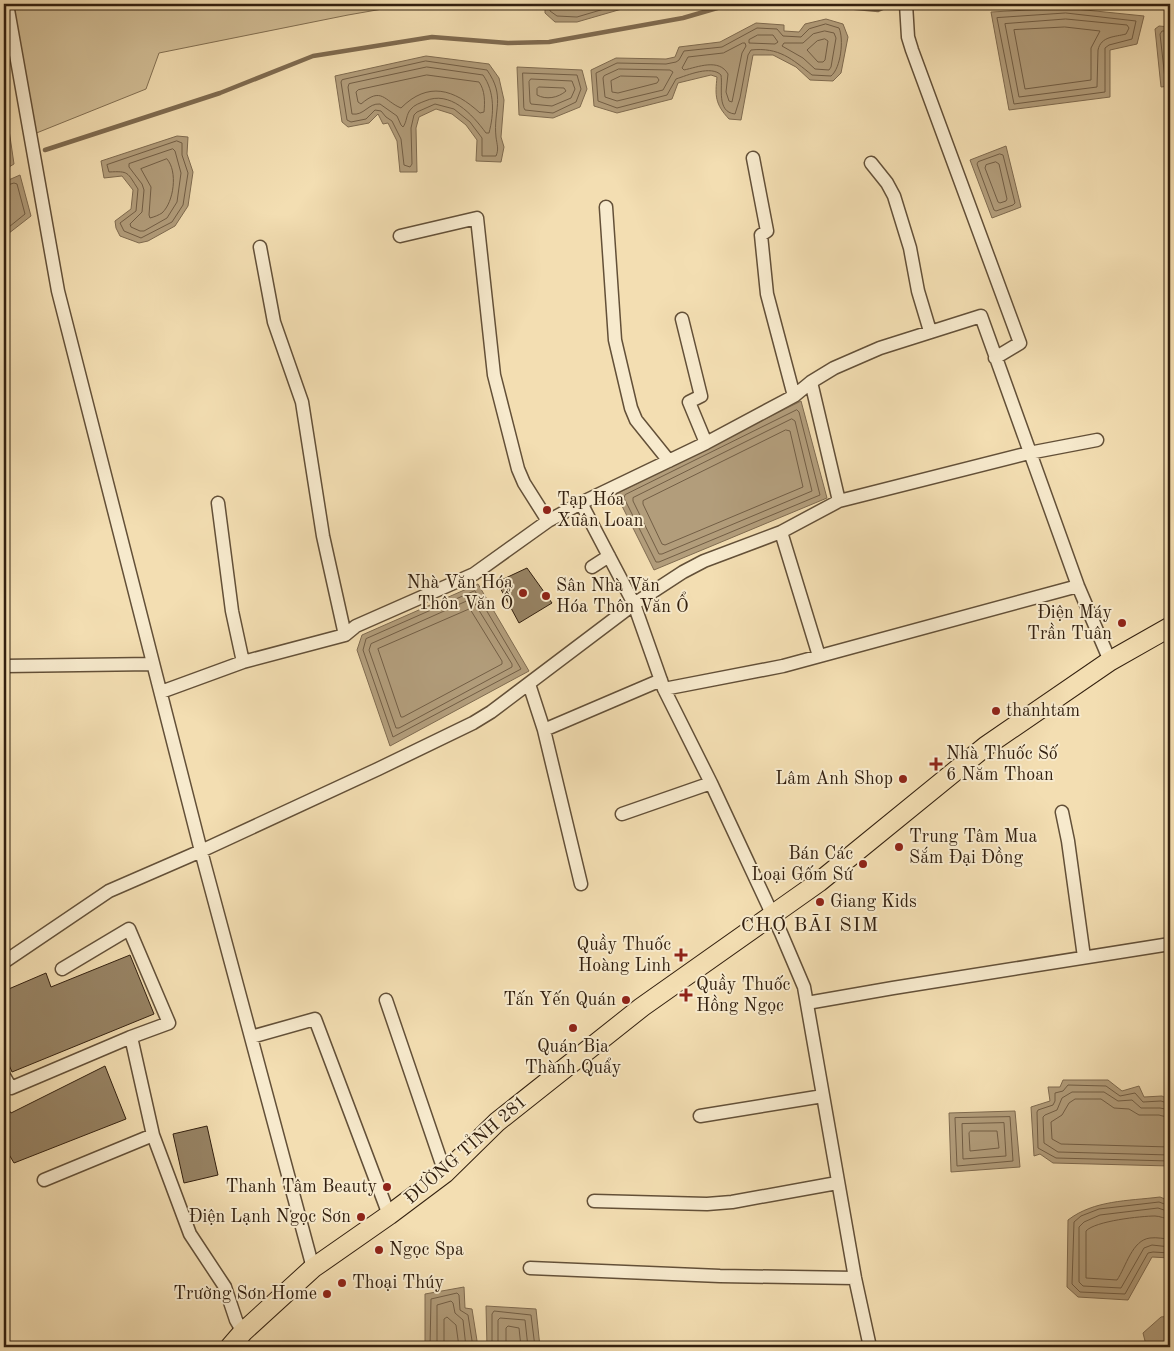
<svg xmlns="http://www.w3.org/2000/svg" width="1174" height="1351" viewBox="0 0 1174 1351" font-family="'Old Standard TT',serif">
  <style>
    .green { fill: #d2be96; stroke: #826f52 }
    .water { fill: #b29d7b; stroke: #7f6b50 }
    .lines { fill: none; stroke-linecap: round; stroke-linejoin: round }
    .shore { stroke: #725e45; stroke-width: 1 }
    .stream { stroke: #7f6b50; stroke-width: 4.5 }
    .building { fill: #978364; stroke: #33200f }
    .minor-casing { stroke: #635038; stroke-width: 15 }
    .primary-casing { stroke: #33200f; stroke-width: 21 }
    .minor { stroke: #f7eacd; stroke-width: 12 }
    .primary { stroke: #f3deb2; stroke-width: 19 }
    .poi-dot { fill: #8f2418; stroke: #f7eacd; stroke-width: 2 }
    .labels { text-anchor: middle; dominant-baseline: central; stroke-width: 4; stroke-linejoin: round; paint-order: stroke }
    .poi-label { font-size: 18px; fill: #33200f; stroke: #f7eacd; text-anchor: start }
    .street-label { font-size: 18px; fill: #33200f; stroke: #f7eacd }
    .quarter-label { font-size: 20px; letter-spacing: 1px; fill: #33200f; stroke: #f7eacd }
  </style>
  <rect width="100%" height="100%" fill="#f3deb2"/>
  <filter id="stains"><feTurbulence type="fractalNoise" baseFrequency=".004" numOctaves="4"/><feColorMatrix values="0 0 0 0 .2 0 0 0 0 .09 0 0 0 0 .02 0 0 0 .5 -.17"/></filter>
  <radialGradient id="worn" r=".72"><stop offset=".6" stop-color="#630" stop-opacity="0"/><stop offset="1" stop-color="#630" stop-opacity=".3"/></radialGradient>
  <path class="green" d="M42,4h369l-63,11 -189,38 -13,36 -117,47 -22,-126z"/>
  <path class="water" d="M545,4h94l-62,18h-22l-10,-9z
    M1066,8l78,8 -7,28 -27,6v47l-101,13 -18,-98z
    M826,19l17,5 5,13 -7,36 -8,8 -23,-1 -14,-13 -23,-12h-20l-12,65 -12,-1c-14,-15 -14,-23 -12,-42l-6,-2 -33,8 -6,16 -55,14 -23,-7 -3,-36 25,-12 50,1 9,-2 4,-10 41,-5 36,-19 28,2v6l15,1 6,-8z
    M1159,26l11,1v59l-9,1 -6,-58z
    M426,56l63,8 10,14 5,22 -3,37 3,10 -3,15 -25,-1 1,-21 -11,-15 -14,-11 -16,-5 -17,8 -3,11 1,44h-17l-3,-31 -9,-18 -5,1 -5,-10 -9,9 -21,4 -6,-5 -7,-46z
    M517,67l65,3 5,19 -7,18 -27,11 -34,-3z
    M9,130l5,34 -10,6v-38z
    M177,136l11,1 -1,17 6,18 -5,34 -13,20 -27,15 -9,2 -19,-7 -4,-8 -1,-7 16,-12 2,-19 -11,-14 -18,2 -3,-17z
    M1006,146l15,61 -29,11 -22,-58z
    M20,175l11,41 -27,21v-55z
    M801,401l26,97 -173,72 -38,-76z
    M478,584l51,87 -139,75 -33,-96 5,-15z
    M1063,1080h45l14,11 17,-5 5,11 18,-1 8,4v66l-117,-3 -13,-9 -6,2 -3,-49 19,-6 -2,-14h12z
    M1015,1111l5,56 -69,5 -2,-59z
    M1160,1197l10,4v57l-18,-1 -24,43 -50,-3 -11,-10 1,-67c26,-20 60,-19 92,-23z
    M464,1287l1,21 7,1 6,38h-53v-53z
    M486,1306l50,3 4,38h-53z
    M1170,1316v31h-20l-5,-6 -2,-8 18,-16z"/>
  <g class="lines">
    <path class="shore" d="M550,4v7l7,5 20,1 44,-13
      M1066,13l70,8 -4,18 -23,6 -4,3v44l-91,12 -17,-86z
      M1066,19l61,6 2,3 -3,6c-11,3 -25,2 -28,16l-1,37 -78,10 -14,-73z
      M826,24l13,4c5,11 2,40 -8,48l-19,-1c-20,-16 -33,-28 -61,-25l-3,5 -8,43 -5,16c-19,-2 -12,-27 -14,-39 -10,-10 -33,0 -45,4l-9,16 -50,13 -19,-7 -2,-28 21,-10 49,1 10,-2 3,-2 5,-9 38,-4 35,-19 20,1 6,7 18,1 8,-8z
      M1065,27l35,4 -9,17v32l-66,9 -11,-59z
      M825,31l9,2 2,5 -5,29 -2,3 -14,-1 -12,-11 -21,-12 2,-3h19l10,-9z
      M1170,31h-8l-2,3 5,45 5,2
      M758,35h15l5,7 -3,2 -26,-1v-3z
      M825,39l3,2 -3,19 -2,2h-5l-11,-12 10,-9z
      M743,43h2l1,3 -4,7 -10,49 -3,-1 -3,-9 2,-18c-9,-16 -30,-7 -44,-4l-2,-2 6,-11 35,-4z
      M426,61l61,9c19,27 6,40 9,67 1,8 3,12 0,19h-14v-18l-12,-16 -16,-13 -19,-5 -18,8 -3,3 -3,13 1,36 -2,3 -6,-2 -3,-26 -9,-18 -6,-4 -5,-6 -6,-1 -9,9 -15,3 -4,-2 -6,-38 1,-2z
      M427,67l56,8c12,17 11,39 6,58h-3c-14,-19 -36,-43 -61,-32 -5,2 -11,4 -14,8 -5,5 -4,13 -8,18l-2,-2 -4,-9 -17,-12c-12,-1 -16,12 -28,10l-4,-27 1,-3z
      M619,69l51,1 3,2 -10,18 -46,11 -12,-4 -2,-19 1,-2z
      M523,73l54,2 4,14 -5,13 -23,11 -28,-3 -1,-2z
      M427,75l52,7c6,8 6,20 5,30l-4,1c-26,-24 -52,-32 -79,-5 -17,-7 -19,-22 -40,-4l-3,-2 -2,-10 2,-2z
      M621,76l36,1 2,3 -2,3 -39,10 -6,-1 -1,-11z
      M531,79l41,2 3,8 -4,9 -19,8 -21,-2 -1,-2 -1,-20z
      M539,87l25,1 2,3c-8,7 -20,9 -29,4v-6z
      M177,141l5,2v12l6,18 -5,32 -11,17 -31,16 -17,-7 -4,-8 16,-12 2,-22c-11,-17 -9,-18 -29,-17l-2,-7z
      M173,149l2,2 6,22 -4,29 -10,16 -23,13h-4l-9,-4 -1,-3 12,-12 2,-22 -2,-6 -13,-17v-3z
      M1000,154l3,1 12,48 -2,2 -17,6 -2,-1 -17,-46 1,-2z
      M167,159c11,12 7,43 -5,54 -3,2 -8,4 -12,5l-1,-3 2,-28 -10,-18z
      M996,162l3,2 8,35 -1,2 -6,2 -2,-1 -13,-34 1,-3z
      M4,186l10,-3 3,1 8,30 -21,17
      M797,410l2,2 21,83 -161,67h-3l-32,-64 1,-3z
      M792,419l3,2 17,70 -150,63h-3l-26,-53v-3z
      M786,430l4,1 13,56 -138,58 -3,-1 -19,-40v-3z
      M475,591l46,78 -128,68 -30,-87 3,-11z
      M472,599l40,65v3l-113,61h-3l-27,-78 2,-6z
      M470,609l32,52v3l-99,53h-2l-23,-68z
      M1170,1104l-9,-3 -18,1 -8,-9 -15,3 -14,-10 -38,-1 -5,6 -8,2v8l-2,4 -15,5 -1,2 1,36 18,10 114,3
      M1170,1110l-10,-2h-19l-9,-8 -14,1 -14,-9h-32l-10,6 -5,12 -12,5 -2,2 1,26 14,9 112,3
      M1010,1117l3,44 -56,5 -2,-48z
      M1170,1118l-11,-3h-20l-10,-6 -15,-1 -13,-9h-26l-6,4 -7,12 -11,7 1,17 9,5 109,3
      M1004,1123l2,33 -43,3 -1,-35z
      M971,1131h26l2,17 -29,3 -1,-18z
      M1170,1206l-11,-4 -60,7 -18,7 -7,6 -2,62 8,8 45,2 23,-41 5,-1 17,1
      M1170,1212l-12,-4 -58,7 -16,7 -5,5v55l4,4 38,2 23,-40 8,-3 18,2
      M1170,1219c-5,0 -10,-3 -15,-3 -14,0 -60,5 -69,15v47l31,2c9,-13 15,-40 33,-42 7,-1 14,1 20,1
      M430,1347l1,-48 26,-6 2,2 1,15 8,5 5,32
      M437,1347v-42l14,-4 2,2 2,10 8,7 3,27
      M444,1347v-28l3,-2 9,8 3,22
      M492,1347v-33l2,-3 37,4 4,32
      M498,1347v-27l2,-2 25,2 3,27
      M506,1347v-19l2,-2 11,2 2,19"/>
    <path class="stream" d="M813,4l65,6 14,-6
      M45,150l175,-57 93,-37 119,-19 76,6 41,-1 134,-24 48,-14"/>
  </g>
  <path class="building" d="M527,568l25,35 -33,20 -22,-41z
    M130,955l24,59 -142,58 -6,-14 -2,1v-68l42,-18 5,14z
    M105,1066l21,53 -112,44 -10,-17v-43l7,10z
    M207,1126l11,49 -34,8 -11,-49z"/>
  <g class="lines">
    <defs>
      <path id="minor" d="M7,4l51,287 143,560 112,417
        M906,4l2,33 4,13 108,293 -25,15
        M753,158l14,73 -6,4 6,59 27,102
        M871,163l16,20 7,13 16,52 8,43 12,40
        M606,207l9,133 16,68 5,12 33,41
        M400,236l77,-18 17,157 24,94 6,14 24,38
        M260,247l14,75 28,80 21,134 22,99
        M682,319l19,77 -12,6 17,41
        M811,382l28,119
        M218,503l14,108 11,51
        M581,503l53,101 30,85 47,94 70,150 23,54 51,291 15,69
        M781,532l38,124
        M592,567l17,-11
        M4,666l149,-2
        M529,684l15,46 37,154
        M664,689l119,-23 295,-80
        M161,692l82,-30 102,-27 11,-9 118,-52 74,-53 33,-18 125,-60 88,-47 17,-14 23,-14 46,-20 101,-32 97,270 32,75
        M544,730l117,-50
        M1062,812l6,29 16,116
        M622,814l89,-31
        M4,962l105,-71 92,-40 177,-82 95,-46 18,-11 143,-108 49,-32 21,-11 77,-29 58,-31 190,-48 68,-13
        M62,969l67,-40 40,94 -38,14 22,98 37,99 35,53 11,33 7,12
        M386,1000l59,173
        M807,1003l86,-15 277,-44
        M251,1037l64,-18 74,196
        M4,1076l7,12 120,-51
        M700,1116l123,-20
        M44,1180l109,-45
        M594,1201l113,3 25,-2 105,-19
        M530,1268l190,8 135,2"/>
      <path id="primary" d="M230,1347l13,-15 70,-64 76,-53 56,-42 52,-51 145,-115 177,-125 167,-136 124,-85 60,-34"/>
    </defs>
    <use href="#minor" class="minor-casing"/>
    <use href="#primary" class="primary-casing"/>
    <use href="#minor" class="minor"/>
    <use href="#primary" class="primary"/>
  </g>
  <g class="poi-dot">
    <circle cx="547" cy="510" r="5"/>
    <circle cx="523" cy="593" r="5"/>
    <circle cx="546" cy="596" r="5"/>
    <circle cx="1122" cy="623" r="5"/>
    <circle cx="996" cy="711" r="5"/>
    <path d="M933.5 756.5h5v5h5v5h-5v5h-5v-5h-5v-5h5z"/>
    <circle cx="903" cy="779" r="5"/>
    <circle cx="899" cy="847" r="5"/>
    <circle cx="863" cy="864" r="5"/>
    <circle cx="820" cy="902" r="5"/>
    <path d="M678.5 947.5h5v5h5v5h-5v5h-5v-5h-5v-5h5z"/>
    <path d="M683.5 987.5h5v5h5v5h-5v5h-5v-5h-5v-5h5z"/>
    <circle cx="626" cy="1000" r="5"/>
    <circle cx="573" cy="1028" r="5"/>
    <circle cx="387" cy="1187" r="5"/>
    <circle cx="361" cy="1217" r="5"/>
    <circle cx="379" cy="1250" r="5"/>
    <circle cx="342" cy="1283" r="5"/>
    <circle cx="327" cy="1294" r="5"/>
  </g>
  <g class="labels">
    <g class="poi-label">
      <text x="557" y="500">Tạp Hóa<tspan x="557" dy="21">Xuân Loan</tspan></text>
      <text x="513" y="583" text-anchor="end">Nhà Văn Hóa<tspan x="513" dy="21">Thôn Văn Ổ</tspan></text>
      <text x="556" y="586">Sân Nhà Văn<tspan x="556" dy="21">Hóa Thôn Văn Ổ</tspan></text>
      <text x="1112" y="613" text-anchor="end">Điện Máy<tspan x="1112" dy="21">Trần Tuân</tspan></text>
      <text x="1006" y="711">thanhtam</text>
      <text x="946" y="754">Nhà Thuốc Số<tspan x="946" dy="21">6 Năm Thoan</tspan></text>
      <text x="893" y="779" text-anchor="end">Lâm Anh Shop</text>
      <text x="909" y="837">Trung Tâm Mua<tspan x="909" dy="21">Sắm Đại Đồng</tspan></text>
      <text x="853" y="854" text-anchor="end">Bán Các<tspan x="853" dy="21">Loại Gốm Sứ</tspan></text>
      <text x="830" y="902">Giang Kids</text>
      <text x="671" y="945" text-anchor="end">Quầy Thuốc<tspan x="671" dy="21">Hoàng Linh</tspan></text>
      <text x="696" y="985">Quầy Thuốc<tspan x="696" dy="21">Hồng Ngọc</tspan></text>
      <text x="616" y="1000" text-anchor="end">Tấn Yến Quán</text>
      <text x="573" y="1047" text-anchor="middle">Quán Bia<tspan x="573" dy="21">Thành Quẩy</tspan></text>
      <text x="377" y="1187" text-anchor="end">Thanh Tâm Beauty</text>
      <text x="351" y="1217" text-anchor="end">Điện Lạnh Ngọc Sơn</text>
      <text x="389" y="1250">Ngọc Spa</text>
      <text x="352" y="1283">Thoại Thúy</text>
      <text x="317" y="1294" text-anchor="end">Trường Sơn Home</text>
    </g>
    <g class="street-label">
      <text transform="translate(466 1150) rotate(-41)">ĐƯỜNG TỈNH 281</text>
    </g>
    <g class="quarter-label">
      <text x="810" y="926">CHỢ BÃI SIM</text>
    </g>
  </g>
  <rect width="1174" height="1351" fill="none" stroke="#f3deb2" stroke-width="20"/>
  <rect x="5" y="5" width="1164" height="1341" fill="none" stroke="#33200f" stroke-width="2.5"/>
  <rect x="10" y="10" width="1154" height="1331" fill="none" stroke="#33200f"/>
  <rect width="100%" height="100%" filter="url(#stains)"/>
  <rect width="100%" height="100%" fill="url(#worn)"/>
</svg>
